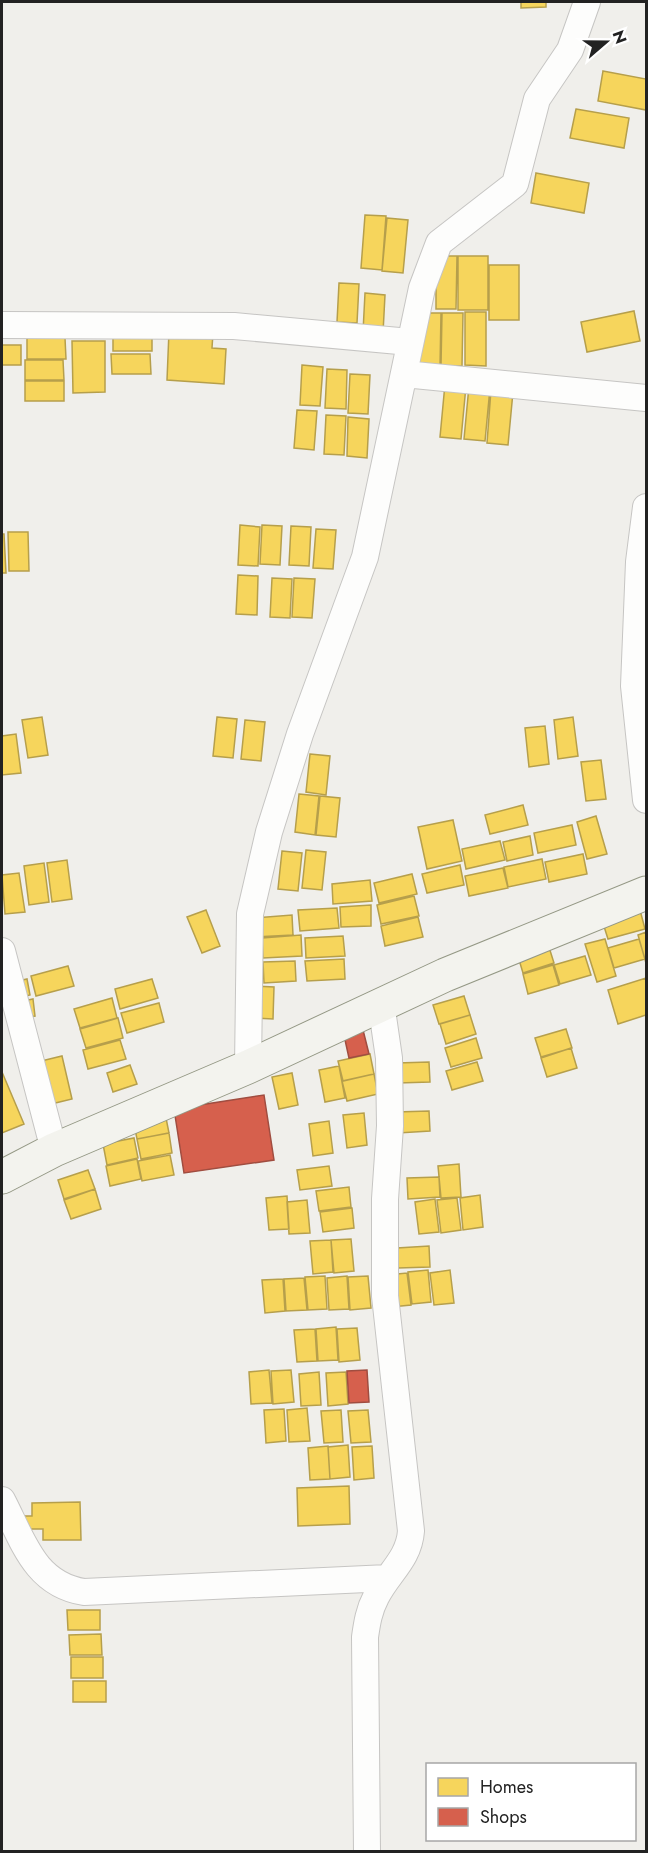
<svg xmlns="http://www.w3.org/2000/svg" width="648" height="1853" viewBox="0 0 648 1853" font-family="Jost,sans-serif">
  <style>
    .homes { fill: #f6d55c; stroke: #b69f4b; stroke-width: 1.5 }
    .shops { fill: #d6604d; stroke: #a04d40; stroke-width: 1.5 }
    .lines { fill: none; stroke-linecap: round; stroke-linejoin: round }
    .street-casing { stroke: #c6c5c3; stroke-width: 28 }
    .secondary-casing { stroke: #949885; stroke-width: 35 }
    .street { stroke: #fdfdfc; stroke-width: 26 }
    .secondary { stroke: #f3f3ee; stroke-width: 33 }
  </style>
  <rect width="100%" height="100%" fill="#f0efeb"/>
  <path class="homes" d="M521,2h25v5l-25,1z
    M603,71l43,8v31l-48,-9z
    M576,109l53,9 -5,30 -54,-10z
    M536,173l53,10 -5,30 -53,-10z
    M365,215l21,1 -4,54 -21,-2z
    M387,218l21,2 -5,53 -21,-2z
    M436,256h21l-1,53h-20z
    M458,256h30v54h-30z
    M489,265h30v55h-30z
    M339,283l20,1 -2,39 -20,-1z
    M365,293l20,2 -2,38 -20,-1z
    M634,311l6,30 -53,11 -6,-30z
    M465,312h21v54l-21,-1z
    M420,313h21l-1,54 -21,-1z
    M442,313h21l-1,53h-21z
    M113,331h39v20h-39z
    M169,331l44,2 -1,15 14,1 -2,35 -57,-4z
    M27,338h38l1,21h-39z
    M72,341h33v51l-32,1z
    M2,345h19v20h-19z
    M111,354h39l1,20h-39z
    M25,360h38l1,20h-39z
    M302,365l21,2 -3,39 -20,-1z
    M327,369l20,1 -1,39 -21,-1z
    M350,374l20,1 -2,39 -20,-1z
    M25,381h39v20h-39z
    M445,384l21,2 -5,53 -21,-2z
    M469,386l21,2 -5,53 -21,-2z
    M491,390l22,2 -5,53 -21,-2z
    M297,410l20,1 -3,39 -20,-2z
    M326,415l20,1 -2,39 -20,-1z
    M348,417l21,2 -2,39 -20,-2z
    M240,525l20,2 -2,39 -20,-1z
    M262,525l20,1 -2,39 -20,-1z
    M291,526l20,1 -2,39 -20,-1z
    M316,529l20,1 -3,39 -20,-1z
    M8,532h20l1,39h-20z
    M2,534h2l2,39h-4z
    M238,575l20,1 -1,39 -21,-1z
    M272,578l20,1 -2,39 -20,-1z
    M294,578l21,1 -3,39 -20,-1z
    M42,717l6,38 -20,3 -6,-38z
    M217,717l20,2 -4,39 -20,-2z
    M573,717l5,39 -20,3 -4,-39z
    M245,720l20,2 -4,39 -20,-2z
    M545,726l4,38 -20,3 -4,-39z
    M16,734l5,39 -19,2v-39z
    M310,754l20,2 -4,39 -20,-3z
    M601,760l5,39 -20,2 -5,-39z
    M299,794l20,2 -4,39 -20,-3z
    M320,796l20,2 -4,39 -20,-2z
    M523,805l5,20 -38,9 -5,-19z
    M596,816l11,38 -20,5 -10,-37z
    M453,820l9,41 -35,8 -9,-42z
    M572,825l4,20 -38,8 -4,-20z
    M530,836l3,19 -26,6 -4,-19z
    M500,841l5,19 -39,9 -4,-20z
    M306,850l20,2 -4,38 -20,-2z
    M282,851l20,2 -4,38 -20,-2z
    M583,854l4,20 -38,8 -4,-20z
    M542,859l4,20 -38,8 -4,-20z
    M67,860l5,39 -20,3 -5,-39z
    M44,863l5,39 -20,3 -5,-39z
    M460,865l4,20 -37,8 -5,-19z
    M503,868l5,20 -39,8 -4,-20z
    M19,873l6,39 -20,2 -3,-39z
    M412,874l5,20 -38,9 -5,-20z
    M370,880l2,21 -39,3 -1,-20z
    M414,896l5,20 -38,8 -4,-19z
    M371,905v21l-30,1 -1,-20z
    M337,908l2,20 -39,3 -2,-21z
    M206,910l14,36 -18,7 -15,-36z
    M640,910l5,19 -37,10 -6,-19z
    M292,915l1,20 -39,2 -1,-19z
    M418,917l5,20 -38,9 -4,-20z
    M646,932v31l-8,-28z
    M301,935l1,21 -39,2 -1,-20z
    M343,936l2,20 -39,2 -1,-20z
    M605,939l11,37 -19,6 -12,-38z
    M639,939l6,20 -31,9 -6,-20z
    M548,944l6,19 -31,10 -6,-20z
    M585,956l6,19 -31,9 -6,-19z
    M344,959l1,20 -38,2 -2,-20z
    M295,961l1,20 -32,2 -1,-21z
    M553,965l6,20 -31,9 -5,-20z
    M68,966l6,20 -38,10 -5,-20z
    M646,978v37l-28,9 -10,-34z
    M27,979l3,16 -13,3 -3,-16z
    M152,979l6,19 -38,11 -5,-20z
    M254,986l20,1 -1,32 -21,-1z
    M464,996l6,19 -31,9 -6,-19z
    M112,998l5,20 -37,10 -6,-19z
    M33,999l2,17 -13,2 -3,-16z
    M159,1003l5,19 -37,11 -6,-20z
    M470,1015l6,19 -30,10 -6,-20z
    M118,1018l5,20 -37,10 -6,-19z
    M566,1029l6,19 -31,9 -6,-19z
    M476,1038l6,20 -31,9 -6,-19z
    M120,1040l6,19 -38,10 -5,-19z
    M571,1048l6,20 -30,9 -6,-19z
    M370,1054l4,20 -31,7 -5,-20z
    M62,1056l10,43 -25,6 -10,-43z
    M429,1062l1,20 -32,1 -1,-20z
    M477,1062l6,19 -31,9 -6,-19z
    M130,1065l7,19 -24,8 -6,-19z
    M339,1066l6,32 -20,4 -6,-32z
    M2,1072l22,52 -22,9z
    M292,1073l6,32 -19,4 -7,-32z
    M374,1074l4,20 -31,7 -5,-20z
    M429,1111l1,20 -32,2 -2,-21z
    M165,1113l4,20 -32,6 -4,-20z
    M364,1113l3,32 -20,3 -4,-33z
    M329,1121l4,32 -20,3 -4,-32z
    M169,1133l3,20 -31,6 -4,-20z
    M134,1138l4,20 -31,7 -4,-21z
    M170,1155l4,20 -32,6 -4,-20z
    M137,1159l4,20 -31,7 -4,-20z
    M459,1164l2,33 -20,1 -3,-32z
    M329,1166l3,20 -32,4 -3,-20z
    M88,1170l7,19 -31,10 -6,-19z
    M439,1177l1,20 -32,2 -1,-21z
    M349,1187l2,20 -32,4 -3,-20z
    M95,1189l6,20 -30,10 -7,-19z
    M480,1195l3,32 -20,3 -3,-32z
    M287,1196l2,33 -20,1 -3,-32z
    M457,1198l4,32 -20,3 -4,-33z
    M435,1199l4,33 -20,2 -4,-32z
    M307,1200l3,33 -21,1 -2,-32z
    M352,1208l2,20 -31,4 -3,-20z
    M351,1239l3,32 -20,2 -3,-33z
    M331,1240l2,32 -20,2 -3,-33z
    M429,1246l1,21 -32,1 -1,-20z
    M428,1270l3,32 -19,2 -4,-32z
    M450,1270l4,33 -20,2 -4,-32z
    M407,1273l4,32 -20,2 -4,-32z
    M325,1276l2,33 -19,1 -3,-33z
    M347,1276l2,33 -20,1 -2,-32z
    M368,1276l3,32 -21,2 -2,-33z
    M304,1278l3,32 -21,1 -2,-32z
    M283,1279l2,32 -20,2 -3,-33z
    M336,1327l2,33 -20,1 -2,-32z
    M357,1328l3,32 -21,2 -2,-33z
    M315,1329l2,32 -20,1 -3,-32z
    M269,1370l3,33 -21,1 -2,-32z
    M291,1370l3,32 -21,2 -2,-33z
    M319,1372l2,33 -20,1 -2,-32z
    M346,1372l2,32 -20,2 -2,-33z
    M307,1408l3,33 -21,1 -2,-32z
    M284,1409l2,32 -20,2 -2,-33z
    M341,1410l2,32 -19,1 -3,-32z
    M368,1410l3,32 -20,1 -3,-32z
    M348,1445l2,32 -20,2 -2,-32z
    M328,1446l2,33 -20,1 -2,-32z
    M372,1446l2,32 -20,2 -2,-33z
    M349,1486l1,38 -52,2 -1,-38z
    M80,1502l1,38h-38v-11h-21l-1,-13h11v-13z
    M67,1610h33v20h-32z
    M101,1634l1,21h-32l-1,-20z
    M71,1657h32v21h-32z
    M73,1681h33v21h-33z"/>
  <path class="shops" d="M361,1022l8,32 -20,4 -7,-32z
    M264,1095l10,65 -90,13 -10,-64z
    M367,1370l2,32 -20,1 -2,-32z"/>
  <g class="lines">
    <defs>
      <path id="street" d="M2,325l232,1 176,16
        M404,374l242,24
        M646,507l-7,55 -5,124 12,114
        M2,951l52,199
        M248,1067l2,-153 19,-82 31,-98 65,-177 57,-269 17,-45 76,-59 22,-85 33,-49 17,-48
        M2,1500c21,40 32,84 82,92l304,-14
        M367,1852l-2,-215c2,-14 4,-27 11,-40 12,-24 33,-38 35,-66l-26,-235v-97l5,-73 -1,-68 -8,-55"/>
      <path id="secondary" d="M2,1177l52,-27 194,-83 197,-92 201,-82"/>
    </defs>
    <use href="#street" class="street-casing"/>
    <use href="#secondary" class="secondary-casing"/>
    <use href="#street" class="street"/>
    <use href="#secondary" class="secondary"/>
  </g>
  <rect width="648" height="1853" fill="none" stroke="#222222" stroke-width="6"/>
  <rect x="426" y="1763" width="210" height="78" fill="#ffffff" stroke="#a7a7a7" stroke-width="1.5"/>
  <rect x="438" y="1778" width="30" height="18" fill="#f6d55c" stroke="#a7a7a7" stroke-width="1.5"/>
  <text x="480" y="1793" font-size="18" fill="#222222">Homes</text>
  <rect x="438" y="1808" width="30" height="18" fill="#d6604d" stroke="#a7a7a7" stroke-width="1.5"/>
  <text x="480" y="1823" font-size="18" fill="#222222">Shops</text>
  <g transform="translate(606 42) rotate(70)" stroke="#ffffff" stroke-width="4.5" paint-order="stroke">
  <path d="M0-4.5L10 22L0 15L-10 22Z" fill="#222222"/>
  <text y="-9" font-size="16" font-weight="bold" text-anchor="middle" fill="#222222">N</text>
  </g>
</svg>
